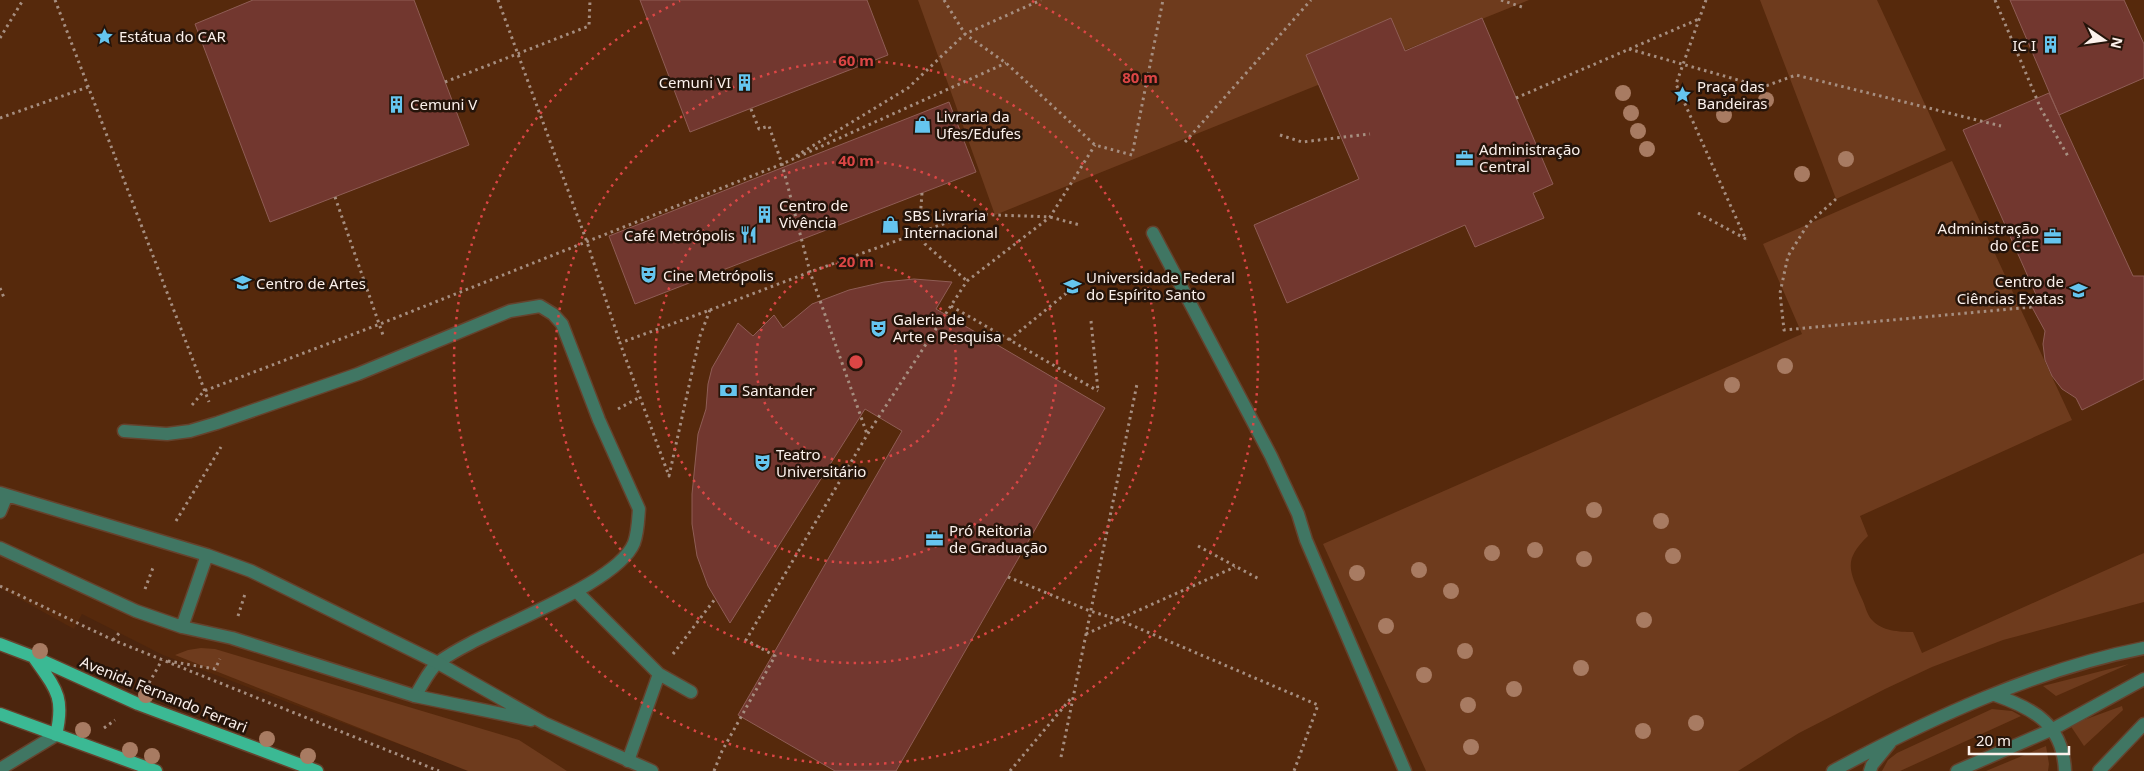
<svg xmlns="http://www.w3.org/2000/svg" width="2144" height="771" viewBox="0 0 2144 771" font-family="'Noto Sans',sans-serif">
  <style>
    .built { fill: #56290c }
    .green { fill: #6e3b1d }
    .building { fill: #72372f; stroke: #8f5d55 }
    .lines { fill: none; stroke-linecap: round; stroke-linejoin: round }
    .service-casing { stroke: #65422d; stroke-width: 15 }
    .minor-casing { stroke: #65422d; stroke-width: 15 }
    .tertiary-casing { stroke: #65422d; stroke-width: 15 }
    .primary-casing { stroke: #65422d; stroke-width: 15 }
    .path { stroke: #a68e80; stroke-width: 3; stroke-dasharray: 2.5 4; stroke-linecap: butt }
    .service { stroke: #407663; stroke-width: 12 }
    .minor { stroke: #407663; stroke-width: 12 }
    .tertiary { stroke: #407663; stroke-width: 12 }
    .primary { stroke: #3bb994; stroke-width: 12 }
    .tree { fill: #a87b62 }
    .ring { fill: none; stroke: #dc4645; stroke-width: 2.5; stroke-dasharray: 2.5 5 }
    .labels { text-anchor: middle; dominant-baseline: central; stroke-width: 5; stroke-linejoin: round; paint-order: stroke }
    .poi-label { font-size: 15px; fill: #fcf1ec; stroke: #25140a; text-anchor: start }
    .street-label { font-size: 15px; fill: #fcf1ec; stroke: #25140a }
    .centre { fill: #dc4645; stroke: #25140a; stroke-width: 2.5 }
    .ring-label { font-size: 15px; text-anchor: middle; font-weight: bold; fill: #dc4645; stroke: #25140a; stroke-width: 5; stroke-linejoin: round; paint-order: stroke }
  </style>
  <rect width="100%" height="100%" fill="#4c250e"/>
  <path class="built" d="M0,0h2144v771h-1674l-307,-116 -81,-41 -8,15 -74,-41z"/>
  <path class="green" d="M918,0h611l-534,215z
    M1760,0h117l69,150 -110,49z
    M1952,161l120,259 -212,96 8,20c-25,24 -19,34 -6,63 3,6 5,16 10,21 10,11 27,12 41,12l9,21 222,-100v49l-141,38 -71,27 -47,22 -86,44 -61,38h-312l-103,-227 479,-210 -39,-90z
    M201,648l14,1 304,91 48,31h-99l-293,-116 13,-5z
    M2129,664l-73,32 -13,-10z
    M2122,706l1,4 -39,36 -14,-21z
    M1992,709l20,2 9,5 -121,55h-18l6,-11 9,-7z
    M2046,746l3,18 -1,7h-62z"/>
  <path class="building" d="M253,0h161l55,145 -199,77 -75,-198z
    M640,0h227l21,55 -198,77z
    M2010,0h114l20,44v34l-85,37z
    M1391,18l14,33 77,-33 71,166 -20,9 11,25 -69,29 -10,-22 -178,78 -33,-78 105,-46 -53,-124z
    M2049,93l84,183h11v103l-62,31 -6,-12 -14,-9 -10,-13 -7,-16 -2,-16 2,-13 -18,-33 10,-1 -74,-167z
    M949,102l27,70 -341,132 -26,-68z
    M914,279l38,3 -16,27 169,99 -209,363h-61l-97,-56 164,-284 -37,-22 -135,214 -22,-37 -11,-30 -5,-32v-30l6,-60 8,-25 2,-25 4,-16 26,-45 15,13 21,-21 9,13 29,-24 37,-14 35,-8z"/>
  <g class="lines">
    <defs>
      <path id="service" d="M1153,233l118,223 27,58 8,26 99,231
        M124,431l43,3 23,-3 27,-8 141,-49 152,-63 30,-5 13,8 9,10 37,96 40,89c-1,12 -1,23 -5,34 -18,44 -153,87 -195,119 -10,7 -17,24 -24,34
        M576,591l83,83 32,18
        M628,761l31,-87"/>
      <path id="minor" d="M0,493l207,62 44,16 187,92 106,60 108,48
        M0,512l7,-17
        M0,548l136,63 46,16 50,11 183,58 116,24
        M182,627l25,-72
        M1995,695c40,14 68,30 70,76
        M1833,771c96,-52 204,-102 311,-123
        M1870,771l2,-6 18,-22
        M1957,771l96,-42 91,-50
        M2099,771l45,-47"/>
      <path id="tertiary" d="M0,769l56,-34"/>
      <path id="primary" d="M0,644l34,13 104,47 179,67
        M35,659c21,30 30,38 21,76
        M0,714l156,57"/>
    </defs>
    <use href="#service" class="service-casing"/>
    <use href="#minor" class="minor-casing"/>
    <use href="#tertiary" class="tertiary-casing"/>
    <use href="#primary" class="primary-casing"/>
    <path class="path" d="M55,0l154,402
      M498,0l89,242 33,101
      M944,0l21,34 41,29 89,82 37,10 31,-155
      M1501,0l24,8
      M1706,0l-30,84 70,156
      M1995,0l46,109 28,49
      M0,38l23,-38
      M1629,49l134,38 33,-12 205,51
      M445,82l144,-56 1,-26
      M1516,98l183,-79
      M751,109l8,20 10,-3 13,38 28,108 57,162
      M0,118l88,-31
      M1280,135l22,7 68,-8
      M1185,142l126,-142
      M796,156l112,-68 57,-54 76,-34
      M922,193l-3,40 6,11 42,37
      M335,197l49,141
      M1836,199l-28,25 -20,32 -8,37 4,37 248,-23
      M1698,213l48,26
      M0,288l5,12
      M951,306l147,85
      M710,310l-10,26 -31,140 -49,-133z
      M710,310l100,-38 161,-58 79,3 30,8
      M1091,321l7,70
      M1009,340l66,-54
      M192,405l12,-14 176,-67 402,-160 224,-101
      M618,409l22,-12
      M176,521l45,-74
      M1198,546l61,33
      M1008,577l82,34 27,8 201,86 -24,66
      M0,586l113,54 326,131
      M145,589l9,-24
      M238,616l7,-22
      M1086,634l149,-67
      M113,640l8,-9
      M673,654l42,-55
      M168,661l47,8 5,-10
      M149,683l13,-23
      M104,728l11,-8
      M1061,757l76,-373
      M714,771l8,-20 53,-95 -29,-16 121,-205 100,-154 83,-64 45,-72
      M1010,771l62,-74"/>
    <use href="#service" class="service"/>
    <use href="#minor" class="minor"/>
    <use href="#tertiary" class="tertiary"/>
    <use href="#primary" class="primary"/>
  </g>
  <g class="tree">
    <circle cx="1623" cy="93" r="8"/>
    <circle cx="1766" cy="100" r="8"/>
    <circle cx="1631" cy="113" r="8"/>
    <circle cx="1724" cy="115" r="8"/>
    <circle cx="1638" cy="131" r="8"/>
    <circle cx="1647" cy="149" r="8"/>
    <circle cx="1846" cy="159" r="8"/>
    <circle cx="1802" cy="174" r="8"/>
    <circle cx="1785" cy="366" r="8"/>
    <circle cx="1732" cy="385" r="8"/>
    <circle cx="1594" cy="510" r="8"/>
    <circle cx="1661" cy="521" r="8"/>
    <circle cx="1535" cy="550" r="8"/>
    <circle cx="1492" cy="553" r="8"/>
    <circle cx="1673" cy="556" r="8"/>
    <circle cx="1584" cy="559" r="8"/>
    <circle cx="1419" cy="570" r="8"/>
    <circle cx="1357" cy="573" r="8"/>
    <circle cx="1451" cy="591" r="8"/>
    <circle cx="1644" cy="620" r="8"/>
    <circle cx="1386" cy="626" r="8"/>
    <circle cx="40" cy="651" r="8"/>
    <circle cx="1465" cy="651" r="8"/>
    <circle cx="1581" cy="668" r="8"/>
    <circle cx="1424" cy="675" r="8"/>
    <circle cx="1514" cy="689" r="8"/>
    <circle cx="146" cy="695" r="8"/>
    <circle cx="1468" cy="705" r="8"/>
    <circle cx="1696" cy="723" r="8"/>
    <circle cx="83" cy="730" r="8"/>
    <circle cx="1643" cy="731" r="8"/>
    <circle cx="267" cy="739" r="8"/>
    <circle cx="1471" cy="747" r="8"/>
    <circle cx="130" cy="750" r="8"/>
    <circle cx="152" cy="756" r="8"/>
    <circle cx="308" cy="756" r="8"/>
  </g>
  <g class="ring">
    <circle cx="856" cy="362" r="100"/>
    <circle cx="856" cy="362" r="201"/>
    <circle cx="856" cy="362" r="301"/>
    <path d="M1032 1A402 402 0 1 1 680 1"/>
  </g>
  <defs>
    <symbol id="sight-bare" viewBox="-9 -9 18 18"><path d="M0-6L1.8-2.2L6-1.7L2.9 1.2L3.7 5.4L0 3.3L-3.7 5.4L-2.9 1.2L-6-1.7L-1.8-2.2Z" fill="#65c5ef" stroke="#25140a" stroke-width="2.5" paint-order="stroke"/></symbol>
    <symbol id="building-bare" viewBox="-9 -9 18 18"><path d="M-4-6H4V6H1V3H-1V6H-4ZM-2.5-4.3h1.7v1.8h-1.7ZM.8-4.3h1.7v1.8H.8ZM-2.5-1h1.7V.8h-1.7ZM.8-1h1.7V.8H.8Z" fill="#65c5ef" stroke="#25140a" stroke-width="2.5" paint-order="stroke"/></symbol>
    <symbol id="shop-bare" viewBox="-9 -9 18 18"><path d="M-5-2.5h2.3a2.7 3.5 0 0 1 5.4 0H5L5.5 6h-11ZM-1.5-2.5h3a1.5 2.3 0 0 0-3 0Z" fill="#65c5ef" stroke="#25140a" stroke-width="2.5" paint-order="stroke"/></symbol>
    <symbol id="office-bare" viewBox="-9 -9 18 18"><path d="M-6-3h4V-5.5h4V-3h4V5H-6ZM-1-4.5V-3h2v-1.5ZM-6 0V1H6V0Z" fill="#65c5ef" stroke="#25140a" stroke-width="2.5" paint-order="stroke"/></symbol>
    <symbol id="restaurant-bare" viewBox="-9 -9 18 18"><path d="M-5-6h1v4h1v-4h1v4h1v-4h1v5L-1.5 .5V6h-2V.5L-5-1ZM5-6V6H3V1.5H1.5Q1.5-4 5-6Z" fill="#65c5ef" stroke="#25140a" stroke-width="2.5" paint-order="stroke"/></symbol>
    <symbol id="theatre-bare" viewBox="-9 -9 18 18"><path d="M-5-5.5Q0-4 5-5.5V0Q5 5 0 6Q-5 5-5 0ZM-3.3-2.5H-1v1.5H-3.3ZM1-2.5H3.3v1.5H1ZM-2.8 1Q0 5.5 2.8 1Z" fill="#65c5ef" stroke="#25140a" stroke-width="2.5" paint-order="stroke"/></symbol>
    <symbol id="university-bare" viewBox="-9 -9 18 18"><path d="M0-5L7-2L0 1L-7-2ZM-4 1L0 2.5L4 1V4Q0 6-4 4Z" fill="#65c5ef" stroke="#25140a" stroke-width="2.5" paint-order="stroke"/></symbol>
    <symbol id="bank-bare" viewBox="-9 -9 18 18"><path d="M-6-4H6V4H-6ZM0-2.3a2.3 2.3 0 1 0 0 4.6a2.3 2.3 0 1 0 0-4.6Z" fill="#65c5ef" stroke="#25140a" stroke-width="2.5" paint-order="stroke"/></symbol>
  </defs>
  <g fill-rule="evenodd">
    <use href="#sight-bare" x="92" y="24" width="25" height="25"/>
    <use href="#building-bare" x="2038" y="32" width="25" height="25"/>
    <use href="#building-bare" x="732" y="70" width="25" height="25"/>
    <use href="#sight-bare" x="1670" y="82" width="25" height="25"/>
    <use href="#building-bare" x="384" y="92" width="25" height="25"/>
    <use href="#shop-bare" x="910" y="112" width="25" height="25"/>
    <use href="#office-bare" x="1452" y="146" width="25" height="25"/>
    <use href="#building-bare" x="752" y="202" width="25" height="25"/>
    <use href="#shop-bare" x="878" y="212" width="25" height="25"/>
    <use href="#restaurant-bare" x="736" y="222" width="25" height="25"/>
    <use href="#office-bare" x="2040" y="224" width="25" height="25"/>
    <use href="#theatre-bare" x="636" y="262" width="25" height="25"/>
    <use href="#university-bare" x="230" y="270" width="25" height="25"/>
    <use href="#university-bare" x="1060" y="274" width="25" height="25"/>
    <use href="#university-bare" x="2066" y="278" width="25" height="25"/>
    <use href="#theatre-bare" x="866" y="316" width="25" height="25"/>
    <use href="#bank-bare" x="716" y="378" width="25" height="25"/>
    <use href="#theatre-bare" x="750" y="450" width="25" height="25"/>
    <use href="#office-bare" x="922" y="526" width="25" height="25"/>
  </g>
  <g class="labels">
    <g class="poi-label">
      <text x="119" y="36">Estátua do CAR</text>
      <text x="2036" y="45" text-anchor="end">IC I</text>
      <text x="731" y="82" text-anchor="end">Cemuni VI</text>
      <text x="1697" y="86">Praça das<tspan x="1697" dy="17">Bandeiras</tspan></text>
      <text x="410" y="104">Cemuni V</text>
      <text x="936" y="116">Livraria da<tspan x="936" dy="17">Ufes/Edufes</tspan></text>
      <text x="1479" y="149">Administração<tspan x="1479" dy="17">Central</tspan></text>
      <text x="779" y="205">Centro de<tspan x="779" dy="17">Vivência</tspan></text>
      <text x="904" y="215">SBS Livraria<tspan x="904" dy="17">Internacional</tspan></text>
      <text x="2039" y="228" text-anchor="end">Administração<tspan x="2039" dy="17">do CCE</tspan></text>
      <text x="735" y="235" text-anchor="end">Café Metrópolis</text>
      <text x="663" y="275">Cine Metrópolis</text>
      <text x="1086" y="277">Universidade Federal<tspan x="1086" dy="17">do Espírito Santo</tspan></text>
      <text x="2064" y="281" text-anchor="end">Centro de<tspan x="2064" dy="17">Ciências Exatas</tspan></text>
      <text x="256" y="283">Centro de Artes</text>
      <text x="893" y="319">Galeria de<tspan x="893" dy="17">Arte e Pesquisa</tspan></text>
      <text x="742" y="390">Santander</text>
      <text x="776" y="454">Teatro<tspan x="776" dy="17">Universitário</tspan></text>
      <text x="949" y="530">Pró Reitoria<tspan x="949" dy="17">de Graduação</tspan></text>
    </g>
    <g class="street-label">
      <text transform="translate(164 694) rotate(22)">Avenida Fernando Ferrari</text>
    </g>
  </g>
  <circle cx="856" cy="362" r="8" class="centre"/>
  <g class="ring-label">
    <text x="856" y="66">60 m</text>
    <text x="1140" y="83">80 m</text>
    <text x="856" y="166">40 m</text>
    <text x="856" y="267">20 m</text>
  </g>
  <g transform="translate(2104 40) rotate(103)" stroke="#25140a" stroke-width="4" paint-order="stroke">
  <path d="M0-4L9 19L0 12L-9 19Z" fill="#fcf1ec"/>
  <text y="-8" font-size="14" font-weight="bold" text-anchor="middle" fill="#fcf1ec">N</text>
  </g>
  <path d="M1969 746v8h100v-8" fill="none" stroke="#fcf1ec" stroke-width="2.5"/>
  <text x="1976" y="746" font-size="15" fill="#fcf1ec" stroke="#25140a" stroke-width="4" paint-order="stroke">20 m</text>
</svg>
